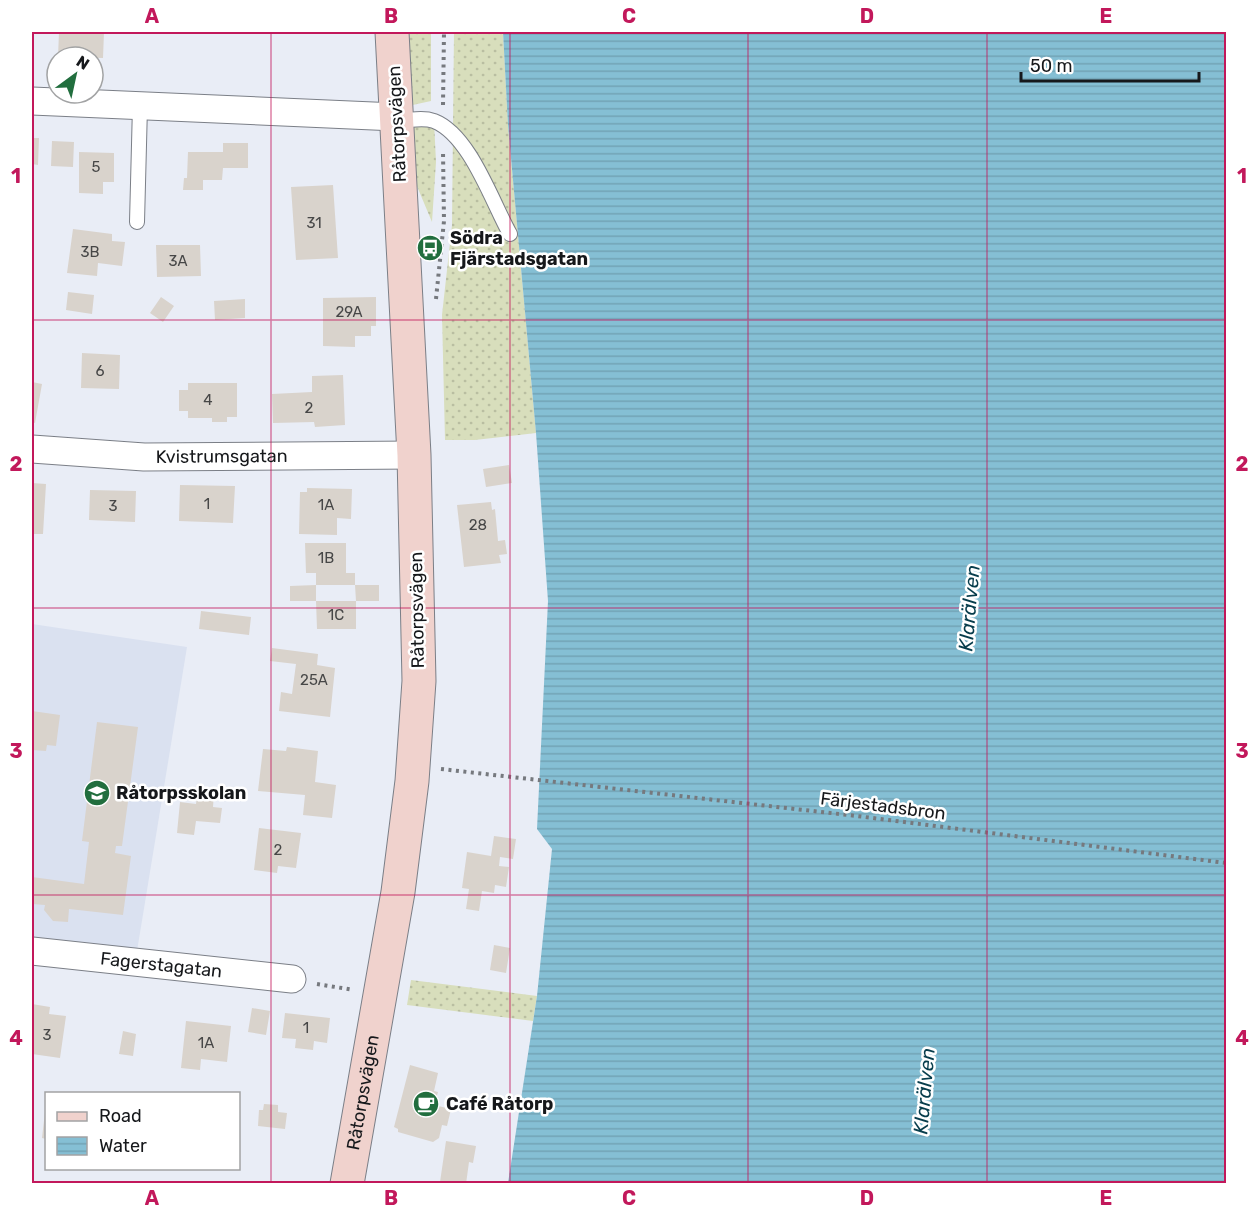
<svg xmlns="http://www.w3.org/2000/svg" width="1258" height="1215" viewBox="0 0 1258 1215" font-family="Rubik,sans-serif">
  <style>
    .built { fill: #dae1f0 }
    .grass { fill: url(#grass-dots) }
    .water { fill: url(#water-rules) }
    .building { fill: #d9d3cc }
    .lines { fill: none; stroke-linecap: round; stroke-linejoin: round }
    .lane-casing { stroke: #7b7f87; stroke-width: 16 }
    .street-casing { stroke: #7b7f87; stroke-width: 29 }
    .secondary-casing { stroke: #7b7f87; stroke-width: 35 }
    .path { stroke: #76797e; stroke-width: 4; stroke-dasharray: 3 4.5; stroke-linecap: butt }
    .lane { stroke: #fff; stroke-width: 14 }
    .street { stroke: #fff; stroke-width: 27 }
    .secondary { stroke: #f0d2cd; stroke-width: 33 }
    .grid { fill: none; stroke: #c2185b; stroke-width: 1.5; stroke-opacity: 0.55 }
    .labels { text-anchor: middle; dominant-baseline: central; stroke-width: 5; stroke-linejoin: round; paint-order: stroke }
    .number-label { font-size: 15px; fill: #474747 }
    .street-label { font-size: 18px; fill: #16181b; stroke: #fff }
    .poi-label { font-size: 18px; font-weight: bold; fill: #16181b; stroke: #fff; text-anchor: start }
    .water-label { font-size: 20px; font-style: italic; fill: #073d4c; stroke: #fff }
    .neatline { fill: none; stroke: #c2185b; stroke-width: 2 }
    .grid-label { font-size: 20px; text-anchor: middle; font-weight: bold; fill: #c2185b }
  </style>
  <defs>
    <pattern id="grass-dots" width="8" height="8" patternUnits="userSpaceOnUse" patternTransform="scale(1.5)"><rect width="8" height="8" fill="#d8debc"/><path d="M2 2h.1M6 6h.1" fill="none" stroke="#b9bea1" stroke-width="1.8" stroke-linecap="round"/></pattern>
    <pattern id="water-rules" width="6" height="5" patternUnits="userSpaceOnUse" patternTransform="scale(1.5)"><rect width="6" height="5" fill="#85bfd4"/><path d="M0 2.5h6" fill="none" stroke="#72a3b5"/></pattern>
  </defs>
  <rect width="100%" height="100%" fill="#e9edf6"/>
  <path class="built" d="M32,624l155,23 -50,304 -105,-12z"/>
  <path class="grass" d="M405,32h26v69l-23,5z
    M454,32h49l5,93 28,308 -61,7h-30l-3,-125 10,-90z
    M434,121l2,41 -4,60 -21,-50 -1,-46z
    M411,980l126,16 -4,25 -126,-16z"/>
  <path class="water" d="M503,32h723v1151h-718l29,-187 15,-147 -15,-20 11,-228 -12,-168 -28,-308z"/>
  <path class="building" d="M59,32h45l-1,26 -45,-1z
    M32,138h7l-1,27 -6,-1z
    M52,141l22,1 -1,25 -22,-1z
    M223,143h25v25h-25l-1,12h-19v10h-20l1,-12h3l1,-26h35z
    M79,152l35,1v29h-11v12l-24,-1z
    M333,185l5,73 -42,2 -5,-73z
    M73,229l39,5v7l13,1 -3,24 -24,-3 -1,13 -30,-3z
    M156,245h44l1,31 -44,1z
    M68,292l26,3 -2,19 -26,-4z
    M161,297l13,9 -11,16 -13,-9z
    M376,297v29h-5v10h-16v11l-32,-1v-48z
    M245,299v19l-30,2 -1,-19z
    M82,353l38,2 -1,34 -38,-1z
    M343,375l2,50 -30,2 -1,-5 -41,1 -1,-29 40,-2v-16z
    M32,382l10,2 -7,39 -3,-1z
    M188,383h49v34h-10v5h-15v-4h-24v-7h-9v-21h9z
    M509,465l3,18 -26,4 -3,-18z
    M32,483l14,1 -3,50h-11z
    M180,485l55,1 -2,37 -54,-2z
    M307,488l45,1 -1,30 -14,-1v17l-38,-1 1,-42h7z
    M90,490l46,1 -1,31 -46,-2z
    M491,502l1,8 3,-1 3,32 7,-1 2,14 -8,1 2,8 -37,4 -7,-62z
    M305,543h41v30h9v12h24v16h-23l-1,-16h-39v16h-26v-15l26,-1v-12h-10z
    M316,601h40v28h-39z
    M201,611l50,6 -2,18 -50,-6z
    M272,648l46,6 -1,11 18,3 -5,49 -51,-6 2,-19 11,2 4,-30 -26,-3z
    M32,711l28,4 -4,31 -9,-1 -1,6 -14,-1z
    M97,722l41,5 -16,119h-6l-1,7 16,3 -8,59 -54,-6 -1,13 -15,-1 -9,-11 1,-5 -13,-1v-27l52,7 5,-42 -7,-1z
    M287,747l31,4 -3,31 21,3 -4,33 -29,-3 2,-20 -47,-4 5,-42 23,2z
    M198,791l16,2 -1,14 9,1 -2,15 -24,-2 -2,14 -17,-2 3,-31 16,2z
    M259,828l42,5 -5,35 -18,-2 -1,7 -23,-3z
    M494,836l22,3 -3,20 -13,-2 -1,9 10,1 -3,20 -11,-2 -1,8 -12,-2 -3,20 -13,-2 3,-20 -7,-1 5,-36 24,4z
    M494,945l16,3 -4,25 -16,-3z
    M32,1004l18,3 -1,7 17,2 -6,42 -28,-4z
    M252,1008l18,3 -4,24 -18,-3z
    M285,1013l45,5 -3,25 -13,-2 -1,9 -18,-2 1,-9 -14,-1z
    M186,1021l45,5 -4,36 -26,-3 -1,11 -19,-2z
    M123,1031l13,3 -3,22 -14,-2z
    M410,1065l28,8 -4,18 4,1 -4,13 17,4 -4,17 -5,-1 -3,13 -6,4 -35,-10v-3l-4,-2z
    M264,1104l14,1v7l9,1 -2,16 -27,-3 1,-16h4z
    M45,1112h1v27l-4,-1z
    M446,1141l30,5 -3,17 -4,-1 -3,22 -26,-2z"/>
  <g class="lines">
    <defs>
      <path id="lane" d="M397,122c11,-2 26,-5 37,-1 36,14 58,81 76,113
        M137,222l3,-116"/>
      <g id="street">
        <path d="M32,101l364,16"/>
        <path id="s1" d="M32,449l112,8 270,-2"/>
        <path id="s2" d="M32,951l260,28"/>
      </g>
      <g id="secondary">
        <path id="s3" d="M347,1184l51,-292 14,-111 7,-100 -5,-226 -22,-423"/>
      </g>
    </defs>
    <use href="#lane" class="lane-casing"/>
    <use href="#street" class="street-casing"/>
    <use href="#secondary" class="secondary-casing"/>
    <path class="path" d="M443,105l1,-73
      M436,299l8,-78 -1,-70
      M441,769l416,47 369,47
      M317,984l37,6"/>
    <use href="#lane" class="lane"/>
    <use href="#street" class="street"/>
    <use href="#secondary" class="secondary"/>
  </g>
  <path class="grid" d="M271,32v1152M510,32v1152M748,32v1152M987,32v1152M32,320h1194M32,608h1194M32,895h1194"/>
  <defs>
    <symbol id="bus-disc" viewBox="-11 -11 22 22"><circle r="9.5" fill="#216e3e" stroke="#fff"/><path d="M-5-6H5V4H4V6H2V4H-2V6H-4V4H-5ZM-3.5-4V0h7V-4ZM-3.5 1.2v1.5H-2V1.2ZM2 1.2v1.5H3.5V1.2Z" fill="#fff"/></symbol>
    <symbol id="school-disc" viewBox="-11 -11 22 22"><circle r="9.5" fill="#216e3e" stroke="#fff"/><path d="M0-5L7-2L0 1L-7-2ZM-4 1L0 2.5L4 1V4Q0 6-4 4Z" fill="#fff"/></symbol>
    <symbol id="cafe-disc" viewBox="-11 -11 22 22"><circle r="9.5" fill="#216e3e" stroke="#fff"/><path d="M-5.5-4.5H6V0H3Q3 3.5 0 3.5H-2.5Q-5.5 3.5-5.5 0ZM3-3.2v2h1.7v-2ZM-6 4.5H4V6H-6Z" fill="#fff"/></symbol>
  </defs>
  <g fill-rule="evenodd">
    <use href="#bus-disc" x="415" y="233" width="30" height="30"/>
    <use href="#school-disc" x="82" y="778" width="30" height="30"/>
    <use href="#cafe-disc" x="411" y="1089" width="30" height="30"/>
  </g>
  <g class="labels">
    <g class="number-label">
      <text x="96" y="167">5</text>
      <text x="314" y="223">31</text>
      <text x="90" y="252">3B</text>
      <text x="178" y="261">3A</text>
      <text x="349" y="312">29A</text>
      <text x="100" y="371">6</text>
      <text x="208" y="400">4</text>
      <text x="309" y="408">2</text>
      <text x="207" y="504">1</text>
      <text x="326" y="505">1A</text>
      <text x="113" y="506">3</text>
      <text x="478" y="525">28</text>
      <text x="326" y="558">1B</text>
      <text x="336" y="615">1C</text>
      <text x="314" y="680">25A</text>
      <text x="278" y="850">2</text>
      <text x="306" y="1028">1</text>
      <text x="47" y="1035">3</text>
      <text x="206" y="1043">1A</text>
    </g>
    <g class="street-label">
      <text transform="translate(397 124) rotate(-93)">Råtorpsvägen</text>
      <text stroke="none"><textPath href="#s1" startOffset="190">Kvistrumsgatan</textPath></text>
      <text transform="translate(417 610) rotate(-91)">Råtorpsvägen</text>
      <text transform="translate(883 806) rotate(7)">Färjestadsbron</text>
      <text stroke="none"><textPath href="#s2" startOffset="130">Fagerstagatan</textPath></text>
      <text stroke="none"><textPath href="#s3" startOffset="93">Råtorpsvägen</textPath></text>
    </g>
    <g class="poi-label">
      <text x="450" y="238">Södra<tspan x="450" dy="21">Fjärstadsgatan</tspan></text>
      <text x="116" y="793">Råtorpsskolan</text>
      <text x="446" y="1104">Café Råtorp</text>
    </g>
    <g class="water-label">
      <text transform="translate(969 608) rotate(-85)">Klarälven</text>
      <text transform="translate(924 1091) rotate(-85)">Klarälven</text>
    </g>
  </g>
  <rect width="1258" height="1215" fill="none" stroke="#ffffff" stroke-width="66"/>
  <rect x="45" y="1092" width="195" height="78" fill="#ffffff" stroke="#a2a3a4" stroke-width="1.5"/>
  <rect x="57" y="1112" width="30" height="9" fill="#f0d2cd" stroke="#a2a3a4" stroke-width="1.5"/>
  <text x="99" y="1122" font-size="18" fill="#16181b">Road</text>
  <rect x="57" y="1137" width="30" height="18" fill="url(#water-rules)" stroke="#a2a3a4" stroke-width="1.5"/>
  <text x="99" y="1152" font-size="18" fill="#16181b">Water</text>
  <g transform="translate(75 75) rotate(33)"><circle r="28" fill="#ffffff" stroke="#a2a3a4" stroke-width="1.5"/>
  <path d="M0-4.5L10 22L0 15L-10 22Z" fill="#216e3e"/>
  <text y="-9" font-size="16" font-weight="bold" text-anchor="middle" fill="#16181b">N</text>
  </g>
  <path d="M1021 72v9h178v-9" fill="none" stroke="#16181b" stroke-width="3"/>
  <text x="1030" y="72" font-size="18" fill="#16181b" stroke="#ffffff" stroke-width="4.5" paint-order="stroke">50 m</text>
  <rect x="33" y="33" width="1192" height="1149" class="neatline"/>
  <g class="grid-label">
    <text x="152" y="23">A</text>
    <text x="391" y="23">B</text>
    <text x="629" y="23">C</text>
    <text x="867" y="23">D</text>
    <text x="1106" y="23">E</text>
    <text x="16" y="183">1</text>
    <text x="1242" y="183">1</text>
    <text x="16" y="471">2</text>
    <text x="1242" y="471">2</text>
    <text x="16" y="758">3</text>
    <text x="1242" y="758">3</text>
    <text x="16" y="1045">4</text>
    <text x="1242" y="1045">4</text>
    <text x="152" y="1205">A</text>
    <text x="391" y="1205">B</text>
    <text x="629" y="1205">C</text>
    <text x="867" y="1205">D</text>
    <text x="1106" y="1205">E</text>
  </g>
</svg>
